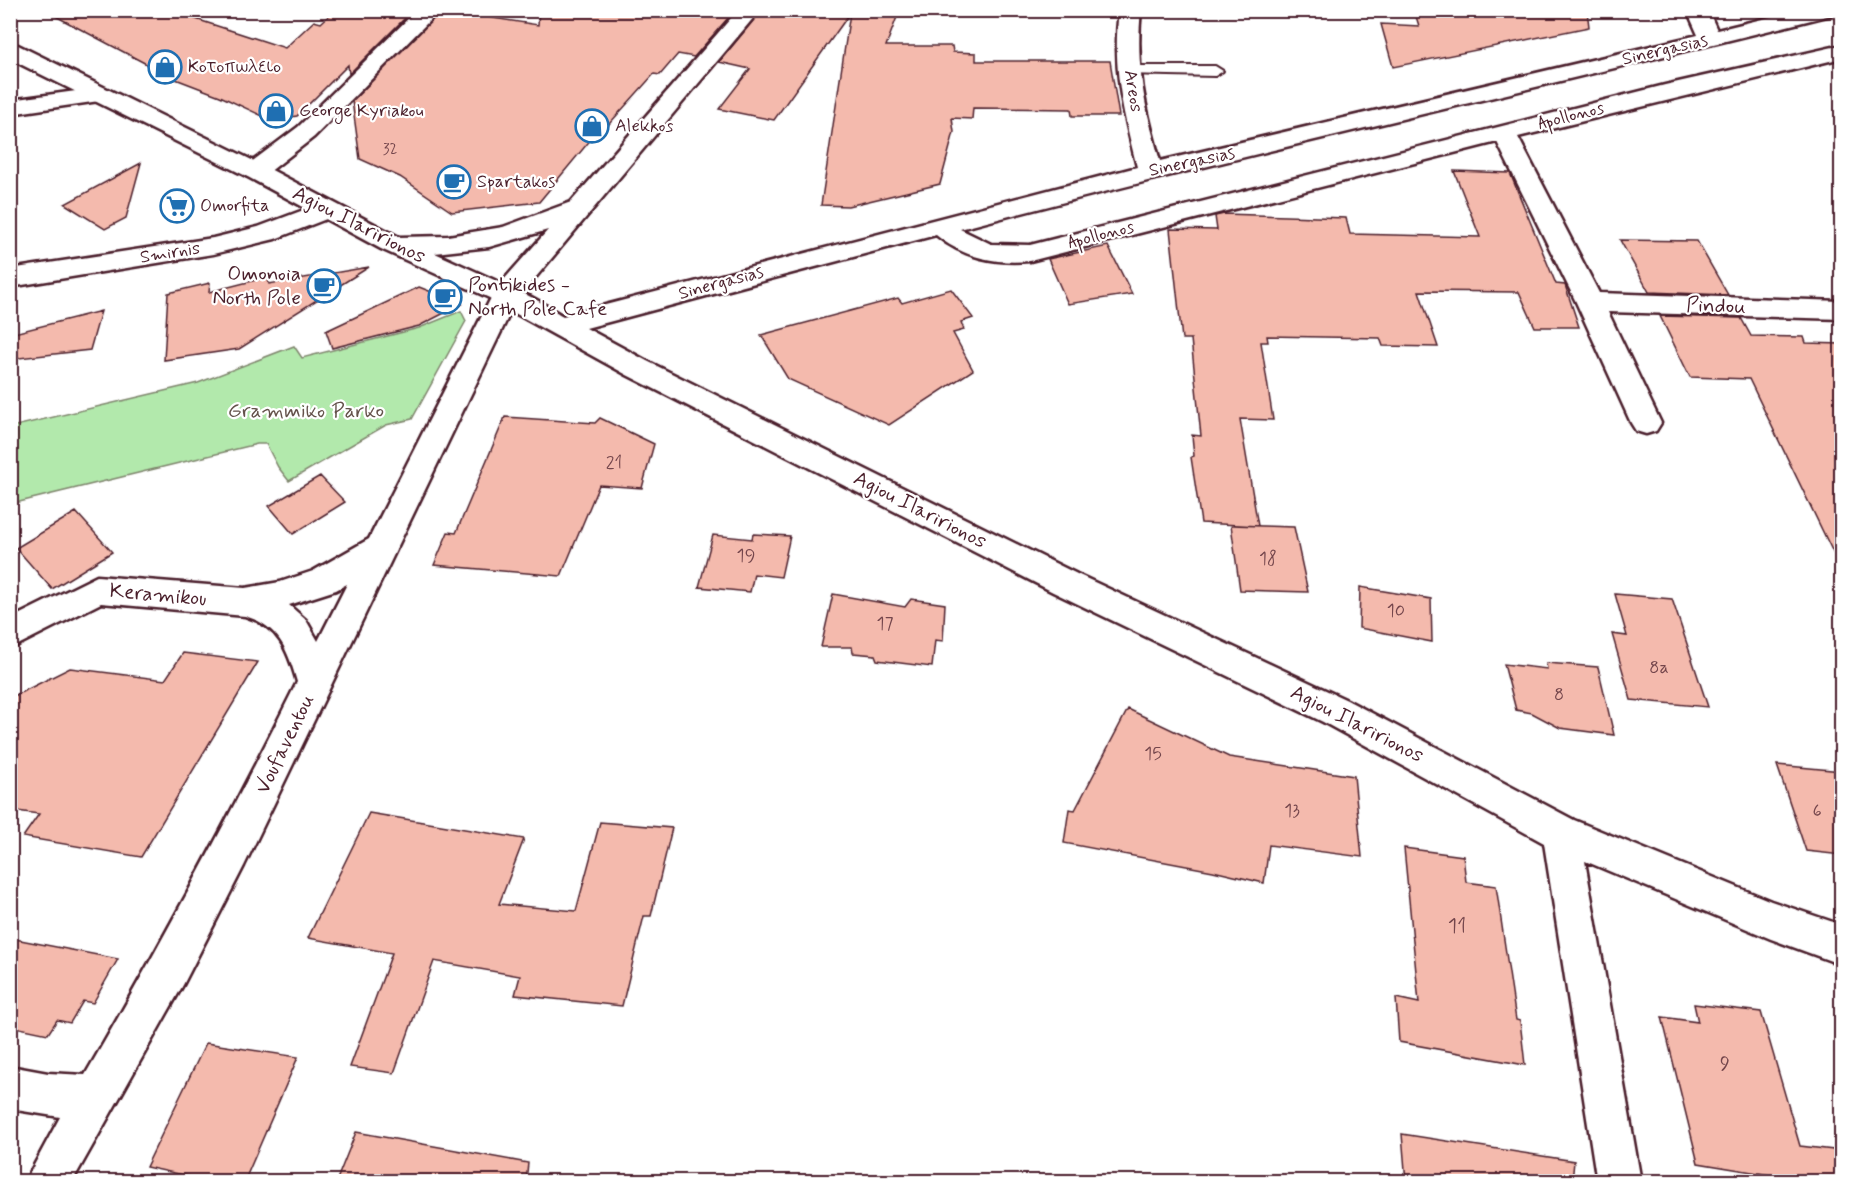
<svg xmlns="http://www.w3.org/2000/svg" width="1852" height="1192" viewBox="0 0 1852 1192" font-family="Mynerve,sans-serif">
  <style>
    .green { fill: #b2e9ac; stroke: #7e846c; stroke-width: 1.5 }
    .building { fill: #f4baad; stroke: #4a1f2b; stroke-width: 1.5 }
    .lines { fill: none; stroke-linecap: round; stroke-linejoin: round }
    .service-casing { stroke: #4a1f2b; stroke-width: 4 }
    .minor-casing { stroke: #4a1f2b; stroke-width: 5 }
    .tertiary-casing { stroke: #4a1f2b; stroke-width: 5 }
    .service { fill: #fff; fill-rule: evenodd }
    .minor { fill: #fff; fill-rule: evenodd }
    .tertiary { fill: #fff; fill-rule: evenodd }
    .labels { text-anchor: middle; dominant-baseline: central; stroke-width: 4.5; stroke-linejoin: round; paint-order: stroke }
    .far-number-label { font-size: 15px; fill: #74464c }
    .far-street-label { font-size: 18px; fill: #4a1f2b; stroke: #fff }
    .far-poi-label { font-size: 18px; fill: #4a1f2b; stroke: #fff; text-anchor: start }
    .number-label { font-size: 18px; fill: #74464c }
    .street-label { font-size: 21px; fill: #4a1f2b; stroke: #fff }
    .poi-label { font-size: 21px; fill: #4a1f2b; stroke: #fff; text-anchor: end }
    .park-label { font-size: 21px; fill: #64524b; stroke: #fff }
    .near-number-label { font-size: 21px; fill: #74464c }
  </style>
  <rect width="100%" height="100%" fill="#fff"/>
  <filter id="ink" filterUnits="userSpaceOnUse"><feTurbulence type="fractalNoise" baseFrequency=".0167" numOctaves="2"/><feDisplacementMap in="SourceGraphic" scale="12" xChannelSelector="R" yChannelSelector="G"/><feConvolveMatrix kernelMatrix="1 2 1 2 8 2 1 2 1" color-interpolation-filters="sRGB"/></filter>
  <g filter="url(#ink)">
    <path class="green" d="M461,311l5,10 -54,98 -26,6 -97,56 -11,-14 -12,-23h-9l-246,60v-77l187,-44 96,-37 8,12 117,-30z"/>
    <path class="building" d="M44,10h124l117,38 29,-27 7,2 14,-13h78l-64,64 -1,-9 -51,51 -26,4 -51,-24 -47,-18z
      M442,10l96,15 1,-15h196l-41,47 -16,-3 -18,21 -6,-1 -53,59 -4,-1 -58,70 -87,10 -52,-35 -40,-18 -8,-58z
      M762,10h90l-1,3 46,4 -11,29h66l1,6 23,1v8h134l9,55h-47l-1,-7 -98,-1 -1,11 -20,-1 2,14 -14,52 -92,22 -27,-1 29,-192 -76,107 -55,-11 31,-40 -31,-7z
      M1414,10h173l2,17 -196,40 -12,-43 38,2z
      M141,163l-15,55 -21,11 -40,-25z
      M1454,171l56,2 46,111 9,1 14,42h-44l-16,-35 -100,-1 19,56 -55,-1 -3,-8 -113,-2 1,6h-7l12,78 -33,-1 18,107 -57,-3 -10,-66 3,-1 -2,-21 9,1 -10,-97h-9l-12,-110 47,1 -2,-14 9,-2 122,4 4,16 130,3z
      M1620,240l77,1 31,54 -79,-3z
      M1108,246l24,48 -64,10 -20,-45z
      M369,267l-130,82 -75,11 4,-67 42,-10 -1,9 59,-15 1,7z
      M419,287l43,17 -43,22 -87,22 -6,-17z
      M951,289l22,29 -12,4 3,8 -11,3 20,37 -84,55 -101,-46 -27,-44 137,-37 4,5z
      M101,311l-11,39 -80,9v-25z
      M1660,316l81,2 10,18 53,1 2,6 36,1v227l-93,-192 -59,-2z
      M505,417l90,6 5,-5 54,26 -12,44 -43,-3 -38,91 -127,-11 14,-33 8,1z
      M320,476l25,26 -52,32 -24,-28z
      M76,512l36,40 -60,37 -36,-41z
      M1231,525l63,2 14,65 -68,-2z
      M753,534l37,2 -9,41 -27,-3 -4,18 -51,-5 14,-52 39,4z
      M1360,587l71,12 1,43 -73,-14z
      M833,594l72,13 6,-8 34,5 -2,37 -8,-1 -3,27 -55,-7 -2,-5 -22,-2 -1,-6h-31z
      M1615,594l57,5 36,108 -77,-7 -19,-66 15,2z
      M183,653l75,9 -117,195 -118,-20 16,-23 -29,-4v-112l60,-30 95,12z
      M1546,663l52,4 16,68 -54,-7 -28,-15 -16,-3 -12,-46 43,5z
      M1128,709l101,48 125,19 8,81 -93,-12 -5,38 -51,-12 -149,-28 5,-34 6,1z
      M1777,765l65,6v84l-36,-4z
      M369,813l155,26 -25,65 77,7 24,-89 72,6 -21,88h-7l-22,90 -107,-11 5,-19 -86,-15 -40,112 -44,-6 42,-114 -84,-15z
      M1404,848l59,8 3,26 30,4 20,134 4,1 5,44 -126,-23 -3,-44 23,5z
      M10,938l108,21 -25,44 -10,-2 -13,22 -13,-3 -9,14 -38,-8z
      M1694,1004l67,8 39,134 42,5v31h-29l-115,-19 -36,-146 36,5z
      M206,1043l92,14 -54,125h-28l-70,-15z
      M356,1132l172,31 -2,19h-190z
      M1402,1134l172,27 -2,21h-166z"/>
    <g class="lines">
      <defs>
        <path id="service" d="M1129,66h86l8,5 -8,5 -92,-2 -2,-3z"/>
        <path id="minor" d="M417,10h23l-126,127 -50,39 -9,2 -9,-2 -3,-5 3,-5 52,-39z
          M1119,10h22c-6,58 4,97 19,151l538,-126 -11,-25h21l9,20 82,-20h39l-3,4c-290,73 -584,138 -875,215l31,15 39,1 635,-160 177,-40v13l-324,79 81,156 243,8v18l-234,-7 53,111 -5,8 -10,3 -10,-3 -5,-8 -55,-121 -79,-160 -467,119c-35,3 -66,-3 -94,-26l-350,93 61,33 430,213 270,126 227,120 197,81 71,24v40l-71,-26 -186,-78 56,321h-44l-53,-339 -221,-121 -270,-130 -426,-217 -116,-64 -267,555 -61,119 -111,197h-47l35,-65 -50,-8v-43l38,7 37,2c76,-130 145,-259 212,-393 -9,-32 -18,-56 -52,-66l-144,-13 -91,46v-30l87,-43 148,12 35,-6 33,-11 56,-32 126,-249c23,-6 49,15 68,26l574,-149c-14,-56 -25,-98 -18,-157zM347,584l-29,57 -12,-21 -17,-15 47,-15z
          M98,88l8,2 3,5 -3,5 -96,14v-14z
          M325,202l9,2 4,6 -4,6 -59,23 -62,15 -203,33v-18l203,-31 45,-11z"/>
        <path id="tertiary" d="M738,10h22l-245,292 -10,3 -124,-56 -135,-73 -236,-117v-15l8,1 246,121 135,71 49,-1 55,-9 68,-25zM548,230l-47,53 -66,-30 54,-6z"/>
      </defs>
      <use href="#service" class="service-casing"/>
      <use href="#minor" class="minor-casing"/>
      <use href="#tertiary" class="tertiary-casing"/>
      <use href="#service" class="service"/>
      <use href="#minor" class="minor"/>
      <use href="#tertiary" class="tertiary"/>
    </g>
  </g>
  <defs>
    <symbol id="shop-ring" viewBox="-11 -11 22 22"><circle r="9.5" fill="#fff" stroke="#1f6fb2" stroke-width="1.5"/><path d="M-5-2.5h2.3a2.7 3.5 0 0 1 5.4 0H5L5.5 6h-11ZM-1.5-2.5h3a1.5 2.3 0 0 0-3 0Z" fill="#1f6fb2"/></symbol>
    <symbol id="cafe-ring" viewBox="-11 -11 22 22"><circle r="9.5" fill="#fff" stroke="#1f6fb2" stroke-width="1.5"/><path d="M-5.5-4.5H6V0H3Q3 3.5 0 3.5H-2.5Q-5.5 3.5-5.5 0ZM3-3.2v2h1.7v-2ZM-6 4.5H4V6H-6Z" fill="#1f6fb2"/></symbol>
    <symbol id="supermarket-ring" viewBox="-11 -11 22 22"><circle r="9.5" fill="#fff" stroke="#1f6fb2" stroke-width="1.5"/><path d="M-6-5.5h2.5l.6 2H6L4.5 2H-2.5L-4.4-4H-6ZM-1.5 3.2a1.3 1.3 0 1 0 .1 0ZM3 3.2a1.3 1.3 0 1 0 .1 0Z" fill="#1f6fb2"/></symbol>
  </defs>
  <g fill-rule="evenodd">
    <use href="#shop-ring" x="146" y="48" width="38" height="38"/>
    <use href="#shop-ring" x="257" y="92" width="38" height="38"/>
    <use href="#shop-ring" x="573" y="107" width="38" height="38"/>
    <use href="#cafe-ring" x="435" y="163" width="38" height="38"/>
    <use href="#supermarket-ring" x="158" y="187" width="38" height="38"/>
    <use href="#cafe-ring" x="305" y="267" width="38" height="38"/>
    <use href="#cafe-ring" x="426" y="278" width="38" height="38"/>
  </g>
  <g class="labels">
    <g class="far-number-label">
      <text x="390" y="150">32</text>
    </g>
    <g class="far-street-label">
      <text transform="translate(1665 50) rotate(-13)">Sinergasias</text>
      <text transform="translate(1133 91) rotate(81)">Areos</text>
      <text transform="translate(1571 116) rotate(-14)">Apollonos</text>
      <text transform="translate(1192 162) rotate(-12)">Sinergasias</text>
      <text transform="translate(1101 235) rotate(-14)">Apollonos</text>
      <text transform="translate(170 253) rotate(-9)">Smirnis</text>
      <text transform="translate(721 283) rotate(-15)">Sinergasias</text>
    </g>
    <g class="far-poi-label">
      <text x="188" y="67">Κοτοπωλειο</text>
      <text x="299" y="111">George Kyriakou</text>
      <text x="615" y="126">Alekkos</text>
      <text x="477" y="182">Spartakos</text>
      <text x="200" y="206">Omorfita</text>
    </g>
    <g class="number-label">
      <text x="614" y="463">21</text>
      <text x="746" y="556">19</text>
      <text x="1268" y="559">18</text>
      <text x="1396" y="611">10</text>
      <text x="885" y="624">17</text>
      <text x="1659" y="668">8a</text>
      <text x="1559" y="695">8</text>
      <text x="1153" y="754">15</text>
      <text x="1292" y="811">13</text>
      <text x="1817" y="811">6</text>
    </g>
    <g class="street-label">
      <text transform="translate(359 225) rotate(27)">Agiou Ilaririonos</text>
      <text transform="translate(1716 306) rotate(2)">Pindou</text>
      <text transform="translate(920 510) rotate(27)">Agiou Ilaririonos</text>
      <text transform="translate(158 595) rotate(5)">Keramikou</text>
      <text transform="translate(1357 724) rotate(27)">Agiou Ilaririonos</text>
      <text transform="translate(285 744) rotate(-64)">Voufaventou</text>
    </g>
    <g class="poi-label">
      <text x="301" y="274">Omonoia<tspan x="301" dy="24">North Pole</tspan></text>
      <text x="468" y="285" text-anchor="start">Pontikides -<tspan x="468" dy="24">North Pole Cafe</tspan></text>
    </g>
    <g class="park-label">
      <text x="306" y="411">Grammiko Parko</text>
    </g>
    <g class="near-number-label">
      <text x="1457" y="926">11</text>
      <text x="1725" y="1064">9</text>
    </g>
  </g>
  <rect width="1852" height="1192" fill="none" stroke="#fff" stroke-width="36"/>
  <rect x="18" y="18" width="1816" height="1156" fill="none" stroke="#4a1f2b" stroke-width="2" filter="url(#ink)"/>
</svg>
